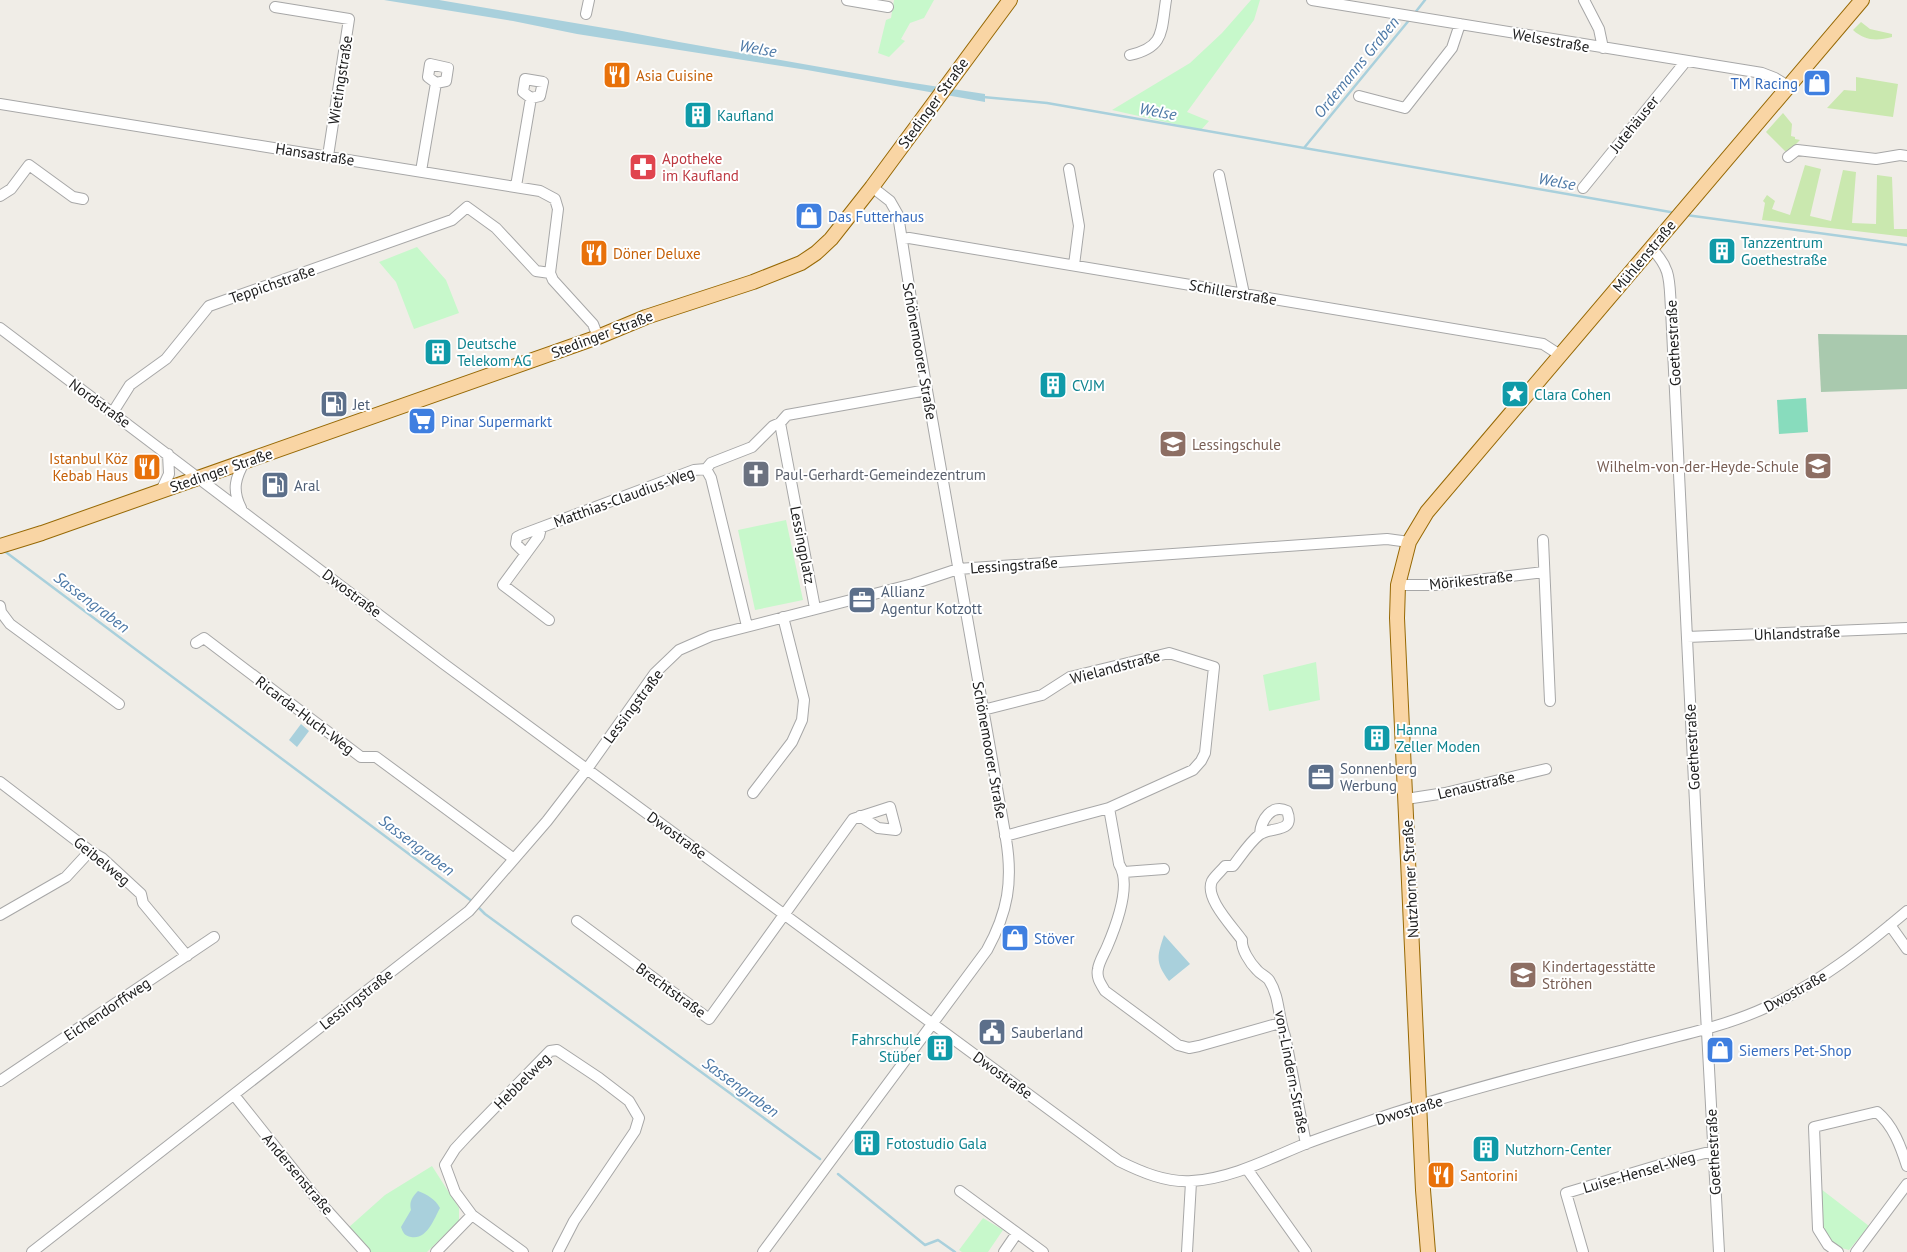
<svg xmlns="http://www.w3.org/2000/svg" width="1907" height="1252" viewBox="0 0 1907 1252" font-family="'PT Sans',sans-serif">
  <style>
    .grass { fill: #cae8af }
    .cemetery { fill: #a9c9ae }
    .park { fill: #c7f8cb }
    .pitch { fill: #88dcbd }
    .water { fill: #a9d0dc }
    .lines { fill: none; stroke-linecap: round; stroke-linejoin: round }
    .stream { stroke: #a9d0dc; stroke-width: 2.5 }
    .minor-casing { stroke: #a7a7a7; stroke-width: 12 }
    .major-casing { stroke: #976905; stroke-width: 16 }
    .minor { stroke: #fff; stroke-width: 10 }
    .major { stroke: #f9d5a4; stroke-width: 14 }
    .labels { text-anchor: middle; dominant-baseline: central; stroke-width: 4; stroke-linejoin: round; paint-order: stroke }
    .street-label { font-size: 15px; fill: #202020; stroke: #fff }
    .food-label { font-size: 15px; fill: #c56008; stroke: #fff; text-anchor: start }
    .shop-label { font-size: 15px; fill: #366cbe; stroke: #fff; text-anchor: start }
    .culture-label { font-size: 15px; fill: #0d838f; stroke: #fff; text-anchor: start }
    .health-label { font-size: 15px; fill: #be3a42; stroke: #fff; text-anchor: start }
    .service-label { font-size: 15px; fill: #4e5e75; stroke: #fff; text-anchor: start }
    .education-label { font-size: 15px; fill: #785e54; stroke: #fff; text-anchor: start }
    .worship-label { font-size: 15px; fill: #5b616d; stroke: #fff; text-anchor: start }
    .water-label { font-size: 16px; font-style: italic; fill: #4c78a6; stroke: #fff }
  </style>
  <rect width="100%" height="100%" fill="#f0ede7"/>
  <path class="grass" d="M1861,22l9,7 22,5v3c-15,4 -27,4 -39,-7z
    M1856,77l42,7 -5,33 -66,-9 17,-18 12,1z
    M1783,113l9,11 -1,12 4,1v2l5,1 -13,13 -21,-21z
    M1805,165l16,4 -11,47 21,5 12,-51 13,2 -4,51 24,1 1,-49 15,2 2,52h13v8l-145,-17 3,-17 -2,-2 4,-6 8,6 -3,8 18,6z"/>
  <path class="cemetery" d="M1818,334l89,1v54l-86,3z"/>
  <path class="park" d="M894,0h40l-10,18 -14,5 -9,16 4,2 -16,16 -11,-4 8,-33 5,-2z
    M1251,0h9l-6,20 -67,92 22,9 -8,9 -89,-20 78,-47 32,-30z
    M417,247l29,33 13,33 -45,16 -18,-47 -17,-20z
    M786,520l17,80 -48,10 -17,-80z
    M1316,662l4,38 -51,11 -6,-36z
    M432,1166l27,42v13l-32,31h-58l-21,-24 37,-33z
    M1821,1189l48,37 -20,24c-33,-8 -27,-34 -28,-61z
    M983,1218l20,12 -15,22h-26l-3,-2z"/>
  <path class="pitch" d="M1806,398l2,34 -29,2 -2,-34z"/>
  <path class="water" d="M384,0h55l183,31 57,11 215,38 91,14v8l-178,-32 -230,-36 -64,-13z
    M301,724l8,7 -12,16 -8,-7z
    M1164,935l26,29 -21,17c-14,-19 -12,-24 -5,-46z
    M418,1191c10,4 17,8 22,17 -6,11 -13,32 -29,29 -6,-1 -8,-4 -10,-10l10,-17c-2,-8 1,-13 7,-19z"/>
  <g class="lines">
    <path class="stream" d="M1414,14l11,-14
      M983,97l64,6 629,110
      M1304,148l106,-129
      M1686,215l221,30
      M3,550l470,352
      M477,906l8,8 335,245
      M838,1174l87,71 13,-5 17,12"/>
    <defs>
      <path id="minor" d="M847,0l41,7
        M1312,0l450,73 13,5 13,8
        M1584,0l15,29 4,19
        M275,7l74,12 -21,137
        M586,14l3,-14
        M1130,55c35,-8 31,-24 36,-55
        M1359,96l46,12 47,-60 8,-24
        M0,104l540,87 15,8 3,10 -8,64 3,7 40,44 5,13
        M1788,157l9,-7 79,9 24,-4 7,1
        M1069,169l10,57 -5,39
        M421,171l15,-88 10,-2 2,-13 -18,-4 -2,13 8,6
        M1219,175l25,119
        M516,186l15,-88 9,-2 3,-14 -18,-3 -2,13 8,6
        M1583,188l103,-127
        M0,196l11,-7 18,-24 44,32 10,2
        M902,239l7,-1 634,106 17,11
        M1651,248c21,21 18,33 20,61l28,576 20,367
        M0,328l444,336 675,497c22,11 48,22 73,20 41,-3 76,-22 113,-37 29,-11 59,-21 89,-31 76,-24 153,-44 230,-63 48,-13 98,-22 143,-43 52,-24 96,-59 140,-96
        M113,412l17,-27 36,-26 43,-53 243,-86 15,-13 29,21 40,43 14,2
        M780,423l35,185
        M706,469l5,9 36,148
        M161,491l8,-17 -1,-20
        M241,508c-9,-18 -6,-30 4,-47
        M541,528l-2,8 -36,49 46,35
        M1543,540l7,161
        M526,554l-10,-10 1,-7 4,-2 173,-65 12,-1 5,-6 41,-16 21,-21 7,-3 7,-8 140,-25
        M1398,585h37l109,-13
        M0,606l1,6 9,12 109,80
        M1687,637l220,-9
        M196,643l8,-5 157,119h15l138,102
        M983,710l59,-15 28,-18 99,-24 45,14 -9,86 -4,8 -8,9 -84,38 -104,28
        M0,782l90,69 12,7 39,36 2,9 44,53
        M753,793l39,-51 10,-22 2,-20 -21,-83
        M1406,799l39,-6 101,-24
        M1109,808l10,56c13,21 -3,62 -12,83 -3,7 -8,15 -9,22 -2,9 3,15 7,22l73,54 11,3 10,-2 81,-23
        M1260,834c1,-14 12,-31 27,-23 9,23 -17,15 -28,24 -10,8 -18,21 -26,31h-8c-4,5 -10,10 -13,15 -8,17 21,46 30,59 -1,9 8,23 15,30 3,4 9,6 12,10 11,17 9,38 16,56l21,108
        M1124,872l40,-3
        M0,915l66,-38 24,-26
        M577,921l132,98 144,-200 37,-12 6,23 -18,-2 -18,-12
        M1890,925l17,24
        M0,1081l214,-144
        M234,1095l82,103 49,54
        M1247,1169l59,83
        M960,1191l83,61
        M472,1215l51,37
        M32,1252l437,-341 78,-90 40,-52 68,-96 24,-23 32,-14 202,-52 45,-15 429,-30 22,3
        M436,1252l36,-37 -17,-23 -10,-27 10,-16 12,-13 83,-85 7,-1 42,28 30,23 10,17 -4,13 -61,90 -16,31
        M763,1252l224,-302c21,-38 26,-69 19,-111l-94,-534 -14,-90 -8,-14 -18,-14
        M1004,1252l13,-19
        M1187,1252l4,-70
        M1583,1252l-17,-59 107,-32 40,-10
        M1838,1252l-10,-7 -10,-16 -4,-102 63,-15c16,13 24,35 30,54
        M1856,1252l51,-68"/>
      <path id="major" d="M0,546l42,-13 556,-196 48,-20 107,-35 48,-19 15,-10 15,-14 41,-52 138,-187
        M1428,1252l-5,-62 -26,-572 1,-33 11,-43 18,-30 435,-512"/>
    </defs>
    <use href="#minor" class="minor-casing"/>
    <use href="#major" class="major-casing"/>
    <use href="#minor" class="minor"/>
    <use href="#major" class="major"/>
  </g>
  <defs>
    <symbol id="restaurant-square" viewBox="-11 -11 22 22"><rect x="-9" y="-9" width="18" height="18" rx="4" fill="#e8710a" stroke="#fff"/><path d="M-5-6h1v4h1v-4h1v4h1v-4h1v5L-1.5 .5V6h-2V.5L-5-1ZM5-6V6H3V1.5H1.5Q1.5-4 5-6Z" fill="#fff"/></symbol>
    <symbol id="shop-square" viewBox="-11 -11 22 22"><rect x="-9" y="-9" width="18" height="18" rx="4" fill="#3f7fe0" stroke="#fff"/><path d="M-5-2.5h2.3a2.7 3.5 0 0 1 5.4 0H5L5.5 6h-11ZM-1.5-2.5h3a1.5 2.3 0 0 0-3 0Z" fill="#fff"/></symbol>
    <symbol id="building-square" viewBox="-11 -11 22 22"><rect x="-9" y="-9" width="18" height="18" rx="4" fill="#0f9aa8" stroke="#fff"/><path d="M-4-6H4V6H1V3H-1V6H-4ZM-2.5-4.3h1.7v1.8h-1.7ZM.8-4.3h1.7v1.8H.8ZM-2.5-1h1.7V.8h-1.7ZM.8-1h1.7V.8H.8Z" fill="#fff"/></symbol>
    <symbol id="pharmacy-square" viewBox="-11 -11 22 22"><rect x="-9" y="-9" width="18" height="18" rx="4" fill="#e0444e" stroke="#fff"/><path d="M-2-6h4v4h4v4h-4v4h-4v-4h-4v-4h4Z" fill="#fff"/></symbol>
    <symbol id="sight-square" viewBox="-11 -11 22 22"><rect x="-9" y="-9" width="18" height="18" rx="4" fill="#0f9aa8" stroke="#fff"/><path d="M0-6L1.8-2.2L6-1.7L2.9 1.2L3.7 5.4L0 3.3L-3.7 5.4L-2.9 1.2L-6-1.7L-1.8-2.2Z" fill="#fff"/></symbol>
    <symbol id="fuel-square" viewBox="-11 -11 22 22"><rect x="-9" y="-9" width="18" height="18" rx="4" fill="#5c6f8a" stroke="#fff"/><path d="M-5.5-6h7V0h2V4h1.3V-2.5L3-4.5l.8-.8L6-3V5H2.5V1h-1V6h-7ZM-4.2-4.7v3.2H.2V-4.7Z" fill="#fff"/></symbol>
    <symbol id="supermarket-square" viewBox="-11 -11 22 22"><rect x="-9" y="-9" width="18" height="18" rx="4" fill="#3f7fe0" stroke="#fff"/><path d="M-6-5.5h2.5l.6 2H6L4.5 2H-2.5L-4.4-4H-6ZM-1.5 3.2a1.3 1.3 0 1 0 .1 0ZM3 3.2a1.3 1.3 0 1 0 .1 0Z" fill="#fff"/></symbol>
    <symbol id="school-square" viewBox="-11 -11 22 22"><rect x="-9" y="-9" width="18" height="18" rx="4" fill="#8d6e63" stroke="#fff"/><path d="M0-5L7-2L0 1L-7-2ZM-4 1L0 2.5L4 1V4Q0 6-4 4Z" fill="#fff"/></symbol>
    <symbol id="church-square" viewBox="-11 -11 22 22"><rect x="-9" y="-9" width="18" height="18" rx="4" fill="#6b7280" stroke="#fff"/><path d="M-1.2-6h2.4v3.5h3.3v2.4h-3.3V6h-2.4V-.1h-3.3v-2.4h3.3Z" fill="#fff"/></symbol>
    <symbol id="office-square" viewBox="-11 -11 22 22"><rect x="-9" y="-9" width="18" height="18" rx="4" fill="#5c6f8a" stroke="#fff"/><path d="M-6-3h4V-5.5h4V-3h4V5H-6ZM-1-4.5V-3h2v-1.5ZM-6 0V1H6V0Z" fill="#fff"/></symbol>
    <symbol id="civic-square" viewBox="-11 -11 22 22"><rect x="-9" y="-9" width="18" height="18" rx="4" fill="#5c6f8a" stroke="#fff"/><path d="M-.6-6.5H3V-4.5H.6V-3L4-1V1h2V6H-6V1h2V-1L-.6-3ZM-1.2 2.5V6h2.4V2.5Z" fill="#fff"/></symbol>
  </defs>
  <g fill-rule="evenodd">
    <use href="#restaurant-square" x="601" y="59" width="32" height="32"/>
    <use href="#shop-square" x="1801" y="67" width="32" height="32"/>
    <use href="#building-square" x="682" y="99" width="32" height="32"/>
    <use href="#pharmacy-square" x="627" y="151" width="32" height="32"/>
    <use href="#shop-square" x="793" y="200" width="32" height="32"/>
    <use href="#building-square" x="1706" y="235" width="32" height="32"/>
    <use href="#restaurant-square" x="578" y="237" width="32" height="32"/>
    <use href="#building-square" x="422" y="336" width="32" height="32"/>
    <use href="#building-square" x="1037" y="369" width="32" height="32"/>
    <use href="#sight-square" x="1499" y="378" width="32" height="32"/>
    <use href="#fuel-square" x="318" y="388" width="32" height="32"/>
    <use href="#supermarket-square" x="406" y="405" width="32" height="32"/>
    <use href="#school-square" x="1157" y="428" width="32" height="32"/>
    <use href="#school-square" x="1802" y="450" width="32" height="32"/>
    <use href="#restaurant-square" x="131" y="451" width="32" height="32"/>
    <use href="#church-square" x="740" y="458" width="32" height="32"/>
    <use href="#fuel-square" x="259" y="469" width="32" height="32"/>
    <use href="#office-square" x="846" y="584" width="32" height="32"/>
    <use href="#building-square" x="1361" y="722" width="32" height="32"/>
    <use href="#office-square" x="1305" y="761" width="32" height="32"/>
    <use href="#shop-square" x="999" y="922" width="32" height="32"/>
    <use href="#school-square" x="1507" y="959" width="32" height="32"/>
    <use href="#civic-square" x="976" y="1016" width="32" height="32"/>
    <use href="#building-square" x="924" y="1032" width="32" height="32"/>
    <use href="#shop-square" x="1704" y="1034" width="32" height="32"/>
    <use href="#building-square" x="851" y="1127" width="32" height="32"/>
    <use href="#building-square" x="1470" y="1133" width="32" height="32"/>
    <use href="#restaurant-square" x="1425" y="1159" width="32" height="32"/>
  </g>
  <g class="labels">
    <g class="street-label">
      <text transform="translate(1551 40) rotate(10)">Welsestraße</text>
      <text transform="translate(340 80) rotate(-81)">Wietingstraße</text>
      <text transform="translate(933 103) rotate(-54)">Stedinger Straße</text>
      <text transform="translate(1634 124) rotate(-51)">Jutehäuser</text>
      <text transform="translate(315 154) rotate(9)">Hansastraße</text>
      <text transform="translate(1644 256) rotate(-50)">Mühlenstraße</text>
      <text transform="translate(272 284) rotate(-19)">Teppichstraße</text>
      <text transform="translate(1233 292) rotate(10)">Schillerstraße</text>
      <text transform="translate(602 334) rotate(-21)">Stedinger Straße</text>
      <text transform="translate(1673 343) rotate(-93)">Goethestraße</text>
      <text transform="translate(920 351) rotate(80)">Schönemoorer Straße</text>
      <text transform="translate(100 403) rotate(36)">Nordstraße</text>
      <text transform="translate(221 470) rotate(-19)">Stedinger Straße</text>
      <text transform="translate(624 497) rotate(-20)">Matthias-Claudius-Weg</text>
      <text transform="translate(803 545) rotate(79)">Lessingplatz</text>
      <text transform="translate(1014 565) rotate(-4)">Lessingstraße</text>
      <text transform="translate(1471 580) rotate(-6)">Mörikestraße</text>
      <text transform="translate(352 593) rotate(37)">Dwostraße</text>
      <text transform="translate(1797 633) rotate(-2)">Uhlandstraße</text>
      <text transform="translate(1115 667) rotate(-15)">Wielandstraße</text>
      <text transform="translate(633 706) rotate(-53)">Lessingstraße</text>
      <text transform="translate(305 715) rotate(37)">Ricarda-Huch-Weg</text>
      <text transform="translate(1692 747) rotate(-93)">Goethestraße</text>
      <text transform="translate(990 750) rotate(80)">Schönemoorer Straße</text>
      <text transform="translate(1476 785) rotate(-13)">Lenaustraße</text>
      <text transform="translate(677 835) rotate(36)">Dwostraße</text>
      <text transform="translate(102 861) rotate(39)">Geibelweg</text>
      <text transform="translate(1410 879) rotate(-93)">Nutzhorner Straße</text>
      <text transform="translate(671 990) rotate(36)">Brechtstraße</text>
      <text transform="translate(1795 991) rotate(-29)">Dwostraße</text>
      <text transform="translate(356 999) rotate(-38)">Lessingstraße</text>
      <text transform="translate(107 1009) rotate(-34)">Eichendorffweg</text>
      <text transform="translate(1292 1072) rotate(79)">von-Lindern-Straße</text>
      <text transform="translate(1003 1075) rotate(36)">Dwostraße</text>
      <text transform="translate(522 1081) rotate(-45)">Hebbelweg</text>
      <text transform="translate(1409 1110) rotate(-17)">Dwostraße</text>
      <text transform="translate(1713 1152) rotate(-93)">Goethestraße</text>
      <text transform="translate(1639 1172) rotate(-16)">Luise-Hensel-Weg</text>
      <text transform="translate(298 1174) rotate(50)">Andersenstraße</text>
    </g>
    <g class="food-label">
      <text x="636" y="75">Asia Cuisine</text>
      <text x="613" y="253">Döner Deluxe</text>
      <text x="128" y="458" text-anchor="end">Istanbul Köz<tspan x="128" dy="17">Kebab Haus</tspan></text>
      <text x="1460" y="1175">Santorini</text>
    </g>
    <g class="shop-label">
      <text x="1798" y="83" text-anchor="end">TM Racing</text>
      <text x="828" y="216">Das Futterhaus</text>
      <text x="441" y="421">Pinar Supermarkt</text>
      <text x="1034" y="938">Stöver</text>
      <text x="1739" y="1050">Siemers Pet-Shop</text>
    </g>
    <g class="culture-label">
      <text x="717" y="115">Kaufland</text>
      <text x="1741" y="242">Tanzzentrum<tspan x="1741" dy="17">Goethestraße</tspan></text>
      <text x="457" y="343">Deutsche<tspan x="457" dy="17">Telekom AG</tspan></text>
      <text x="1072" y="385">CVJM</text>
      <text x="1534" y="394">Clara Cohen</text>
      <text x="1396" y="729">Hanna<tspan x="1396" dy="17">Zeller Moden</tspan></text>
      <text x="921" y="1039" text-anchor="end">Fahrschule<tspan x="921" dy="17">Stüber</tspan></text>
      <text x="886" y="1143">Fotostudio Gala</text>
      <text x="1505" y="1149">Nutzhorn-Center</text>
    </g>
    <g class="health-label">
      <text x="662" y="158">Apotheke<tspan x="662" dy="17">im Kaufland</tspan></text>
    </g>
    <g class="service-label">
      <text x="353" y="404">Jet</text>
      <text x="294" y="485">Aral</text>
      <text x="881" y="591">Allianz<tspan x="881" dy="17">Agentur Kotzott</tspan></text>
      <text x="1340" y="768">Sonnenberg<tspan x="1340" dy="17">Werbung</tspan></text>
      <text x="1011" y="1032">Sauberland</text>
    </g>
    <g class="education-label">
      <text x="1192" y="444">Lessingschule</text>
      <text x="1799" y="466" text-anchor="end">Wilhelm-von-der-Heyde-Schule</text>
      <text x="1542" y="966">Kindertagesstätte<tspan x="1542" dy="17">Ströhen</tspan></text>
    </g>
    <g class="worship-label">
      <text x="775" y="474">Paul-Gerhardt-Gemeindezentrum</text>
    </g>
    <g class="water-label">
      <text transform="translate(758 48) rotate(10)">Welse</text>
      <text transform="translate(1356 67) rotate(-51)">Ordemanns Graben</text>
      <text transform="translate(1158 111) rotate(10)">Welse</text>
      <text transform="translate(1557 181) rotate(10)">Welse</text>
      <text transform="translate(92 602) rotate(37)">Sassengraben</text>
      <text transform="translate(417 845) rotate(37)">Sassengraben</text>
      <text transform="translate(741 1087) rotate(36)">Sassengraben</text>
    </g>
  </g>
</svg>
